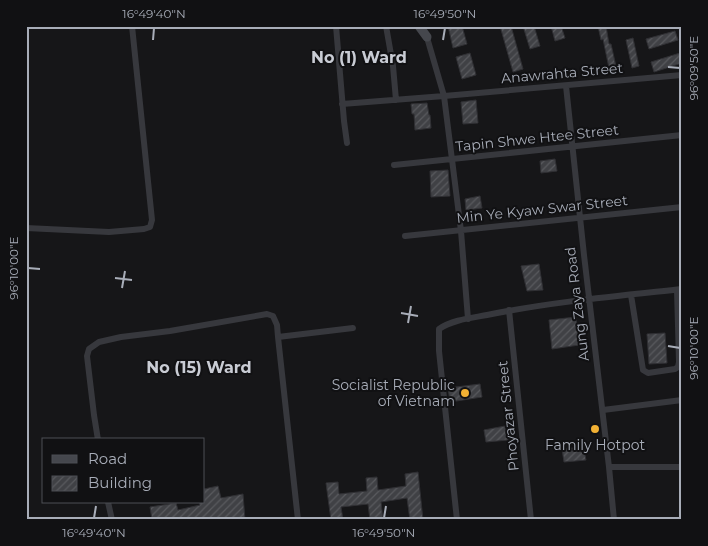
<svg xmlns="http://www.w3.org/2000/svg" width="708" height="546" viewBox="0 0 708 546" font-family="Montserrat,sans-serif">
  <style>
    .building { fill: url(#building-hatch); stroke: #303034 }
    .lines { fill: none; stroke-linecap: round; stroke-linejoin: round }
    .street { stroke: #37383d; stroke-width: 6 }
    .secondary { stroke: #45474d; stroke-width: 9 }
    .ticks { fill: none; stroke: #a8adb8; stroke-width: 2 }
    .poi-dot { fill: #f2b134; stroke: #111113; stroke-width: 2 }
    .labels { text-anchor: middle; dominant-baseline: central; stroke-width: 4; stroke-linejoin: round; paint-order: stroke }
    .street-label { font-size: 14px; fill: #a8adb8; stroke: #111113 }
    .poi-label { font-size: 14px; fill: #a8adb8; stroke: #111113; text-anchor: end }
    .quarter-label { font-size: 16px; font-weight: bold; fill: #c9ccd4; stroke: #111113 }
    .neatline { fill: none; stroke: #a8adb8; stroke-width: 2 }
    .ticks-label { font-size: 12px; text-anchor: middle; fill: #a8adb8 }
  </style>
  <defs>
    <pattern id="building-hatch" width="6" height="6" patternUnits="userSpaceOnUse" patternTransform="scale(1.25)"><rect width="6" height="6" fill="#404145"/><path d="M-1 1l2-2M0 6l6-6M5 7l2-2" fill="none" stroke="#595a5e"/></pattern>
  </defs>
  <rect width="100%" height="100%" fill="#161618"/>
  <path class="building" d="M448,26h14l5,18 -14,4z
    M500,26h11l12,43 -10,3z
    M523,26h11l6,20 -10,3z
    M551,26h10l4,12 -10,3z
    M598,26h8l3,18h2l6,27 -7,2 -7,-34 -2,1z
    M675,31l3,9 -29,9 -3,-10z
    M633,38l6,28 -7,2 -6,-28z
    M470,53l6,22 -14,4 -6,-22z
    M680,53l2,10 -28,9 -3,-10z
    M476,100l2,23 -15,1 -2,-22z
    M427,103l2,12h1l1,13 -16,2 -1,-16h-2l-1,-10z
    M555,159l2,12 -16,2 -1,-12z
    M448,170l2,26 -19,1 -1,-26z
    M480,196l2,12 -16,2 -1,-11z
    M539,264l4,26 -16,1 -6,-25z
    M576,317l3,28 -27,4 -3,-29z
    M665,333l2,30 -18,1 -2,-30z
    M480,384l2,13 -32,5 -2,-14z
    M505,426l3,14 -22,2 -2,-12z
    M583,446l3,14 -22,2 -2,-13z
    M418,472l5,48h-13l-3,-22 -26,4 2,18h-13l-2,-16 -27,3 2,13h-12l-5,-37 12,-1 1,12 28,-3 -1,-13 11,-1 1,13 28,-4 -1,-12z
    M218,486l3,12 22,-4 2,26h-93l-2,-13 26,-4 2,7 22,-5 -1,-3h5v-13z"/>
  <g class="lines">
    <path class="street" d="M336,26l8,95 3,22
      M386,26l7,40 3,34
      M426,34l18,62 17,135 7,88
      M566,86l18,169 25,212 5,53
      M342,104l102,-8 238,-21
      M394,165l288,-30
      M26,228l83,4 35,-3 6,-2 2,-7 -20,-194
      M405,236l277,-29
      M631,295l12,75 5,3 27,-4 3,-2 1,-5 -2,-72
      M509,310l22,210
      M278,337l75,-9
      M603,410l79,-10
      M98,440l-4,-25 -7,-59 2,-7 10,-7 22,-5 49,-6 97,-17 6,2 4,9 1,12 20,183
      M609,467h73
      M108,502l4,18
      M457,520l-18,-169v-22c13,-9 32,-11 48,-14 64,-13 130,-19 195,-26"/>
    <path class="secondary" d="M419,26l8,11"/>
  </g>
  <path class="ticks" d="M153,40l1,-12M443,40l2,-12M668,67l12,1M28,268l12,1M115,278l17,2M122,288l3,-17M401,313l17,3M408,323l3,-17M668,346l12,2M94,518l2,-12M384,518l2,-12"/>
  <g class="poi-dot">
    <circle cx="465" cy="393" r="5"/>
    <circle cx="595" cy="429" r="5"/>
  </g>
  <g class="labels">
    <g class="street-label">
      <text transform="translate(562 73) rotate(-5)">Anawrahta Street</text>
      <text transform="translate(537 138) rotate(-6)">Tapin Shwe Htee Street</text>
      <text transform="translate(542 209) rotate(-6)">Min Ye Kyaw Swar Street</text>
      <text transform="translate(577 304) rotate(-97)">Aung Zaya Road</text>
      <text transform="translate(508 416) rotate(-96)">Phoyazar Street</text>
    </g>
    <g class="poi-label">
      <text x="455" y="385">Socialist Republic<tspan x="455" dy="16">of Vietnam</tspan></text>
      <text x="595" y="445" text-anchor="middle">Family Hotpot</text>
    </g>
    <g class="quarter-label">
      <text x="359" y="57">No (1) Ward</text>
      <text x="199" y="367">No (15) Ward</text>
    </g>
  </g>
  <rect width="708" height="546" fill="none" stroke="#111113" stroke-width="55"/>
  <rect x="42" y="438" width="162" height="65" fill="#111113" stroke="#4d4f55"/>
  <rect x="52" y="455" width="25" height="8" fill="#45474d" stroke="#4d4f55"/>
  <text x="88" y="464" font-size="15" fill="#a8adb8">Road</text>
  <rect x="52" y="476" width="25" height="15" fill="url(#building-hatch)" stroke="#4d4f55"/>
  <text x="88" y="488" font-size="15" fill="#a8adb8">Building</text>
  <rect x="28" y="28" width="652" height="490" class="neatline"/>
  <g class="ticks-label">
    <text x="154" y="18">16°49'40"N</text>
    <text x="445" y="18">16°49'50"N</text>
    <text transform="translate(694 68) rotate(-90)" y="4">96°09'50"E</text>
    <text transform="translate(14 268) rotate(-90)" y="4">96°10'00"E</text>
    <text transform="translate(694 348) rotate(-90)" y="4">96°10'00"E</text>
    <text x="94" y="537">16°49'40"N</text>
    <text x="384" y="537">16°49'50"N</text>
  </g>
</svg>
